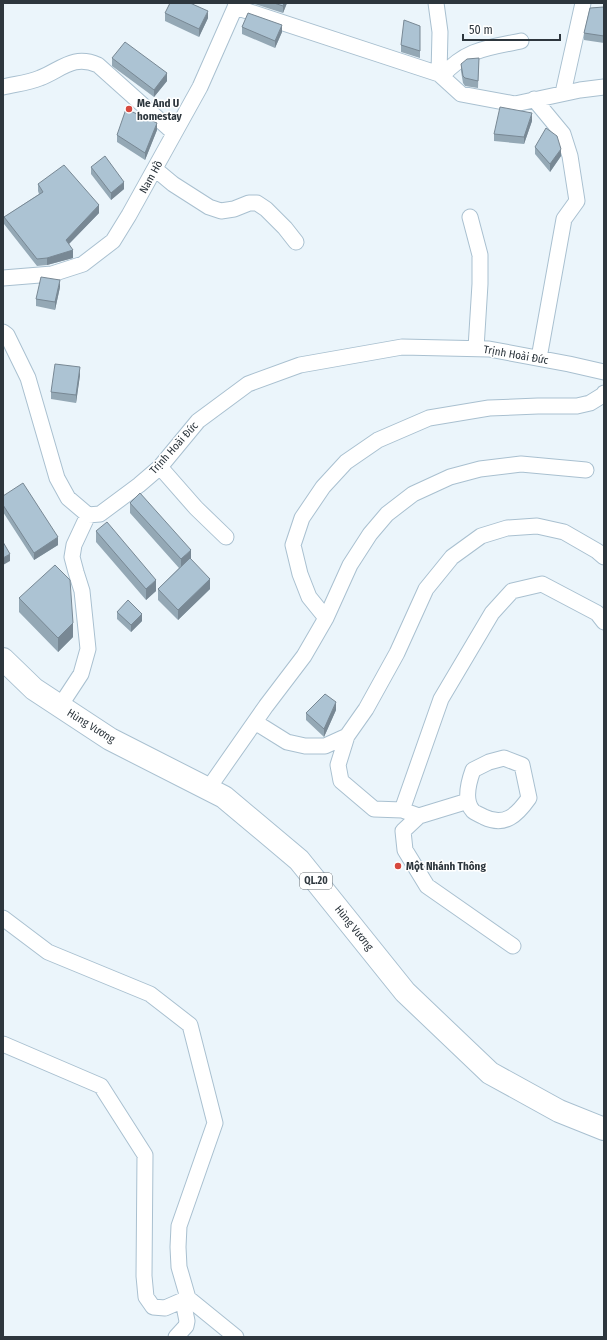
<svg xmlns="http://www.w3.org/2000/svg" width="607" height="1340" viewBox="0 0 607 1340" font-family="'Fira Sans Condensed',sans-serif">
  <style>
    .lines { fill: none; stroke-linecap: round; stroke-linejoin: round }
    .minor-casing { stroke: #a9c0d0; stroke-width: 17 }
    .highway-casing { stroke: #a9c0d0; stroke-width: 24 }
    .minor { stroke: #fff; stroke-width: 15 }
    .highway { stroke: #fff; stroke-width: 22 }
    .wall { fill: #94a8b5 }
    .shaded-wall { fill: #788894 }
    .building { fill: #acc3d3; stroke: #788894 }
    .poi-dot { fill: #d6483e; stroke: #fff; stroke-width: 1.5 }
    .labels { text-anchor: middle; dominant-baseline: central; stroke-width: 3; stroke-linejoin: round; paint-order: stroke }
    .shield { fill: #fff; stroke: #6c7277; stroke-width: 1 }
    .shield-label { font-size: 10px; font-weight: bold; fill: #2d363d }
    .poi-label { font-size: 11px; font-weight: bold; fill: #2d363d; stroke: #fff; text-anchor: start }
    .street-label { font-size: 11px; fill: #2d363d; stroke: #fff }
  </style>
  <rect width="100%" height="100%" fill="#ebf5fb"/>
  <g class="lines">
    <defs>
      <path id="minor" d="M436,3l4,29 -1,42
        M235,7l204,67 22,20 54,10 65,-14 24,-3
        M442,76c24,-27 45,-28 79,-35
        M3,87c12,-3 25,-4 37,-9 21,-8 33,-24 58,-13l76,68
        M563,93l20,-90
        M534,99l29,35 7,22 7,45 -13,18 -25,139
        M155,169l18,15 36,23 12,4 13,-2 15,-6h8l9,6 19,19 11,14
        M470,217l10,38v29l-4,64
        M3,278l49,-4 31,-10 30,-23 16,-26 71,-128 37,-84
        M3,332l4,3 21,43 29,100 11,20 20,17 12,-1 39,-29 21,-18 38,-46 50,-37 52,-19 102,-18 87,2 80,15 35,8
        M160,467l36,41 30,29
        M326,618l-17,-21 -9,-23 -7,-29 9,-27 21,-31 23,-25 32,-22 51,-22 60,-10 49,-2h39l13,-3 13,-8 1,-2
        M60,706l21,-32 7,-25 -6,-58 -6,-19 -4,-15 2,-12 14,-30
        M255,722l32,20 18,4h20l22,-10 19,-27 31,-56 29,-64 26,-32 29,-21 26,-8 30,-2 27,6 33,19 7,6
        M347,736l-9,29 3,16 33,28 28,1 39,-111 51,-86 20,-22 30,-7 55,29 7,9
        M504,758l18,7 7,33c-12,17 -24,29 -45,19 -3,-2 -9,-4 -11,-6 -10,-11 -4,-30 0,-41l16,-8z
        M208,789l58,-83 38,-50 22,-38 24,-53 20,-31 17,-20 26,-20 37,-17 30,-8 41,-5 65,6
        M402,810l17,6 -16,15 2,19 22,36 86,60
        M419,816l49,-15
        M3,918l45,34 102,42 40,31 25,98 -36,103 -1,21 1,20 9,31 -23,10 -12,-1 -7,-10 -2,-21 1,-121 -44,-69 -98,-42
        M188,1298l48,39
        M176,1337l10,-11 1,-5 -4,-20"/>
      <path id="highway" d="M3,659l31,30 76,50 114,58 75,63 106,132 85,81 69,38 45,18"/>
    </defs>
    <use href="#minor" class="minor-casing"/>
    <use href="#highway" class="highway-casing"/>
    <use href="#minor" class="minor"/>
    <use href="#highway" class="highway"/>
  </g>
  <path class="wall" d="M252,3h35l-4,10z
    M604,7v36l-20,-3v-7z
    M165,13l43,5 -9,19 -34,-16z
    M420,26v32l-19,-6v-7z
    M242,27l40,5 -7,16 -33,-14z
    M112,58l55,23 -13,16 -42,-31z
    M479,58l-1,30 -13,-2 -2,-3 -2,-12v-7z
    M532,121l-8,23 -30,-3v-7z
    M157,130l-12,30 -28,-18v-7z
    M535,147l26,9 -11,16 -15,-18z
    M91,167l33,22 -13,11 -20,-26z
    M38,184l61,29 -30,31 4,14 -26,7 -10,1 -33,-42v-7l35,-23 -1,-3z
    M60,287l-5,23 -19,-4v-7z
    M80,375l-4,28 -25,-4v-7z
    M3,496l55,49 -24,15 -31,-48z
    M130,503l61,57 19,29 -32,31 -20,-20v-11l21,-21 -49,-55z
    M96,531l60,60 -10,9 -50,-58z
    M19,598l54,39 -15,15 -39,-40z
    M117,612l25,9 -11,11 -14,-13z
    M336,710l-12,27 -18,-17v-7z"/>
  <path class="shaded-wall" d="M284,3h3l-4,10v-7z
    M208,11v7l-9,19v-8z
    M282,25v7l-7,16v-7z
    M167,73v8l-13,16v-7z
    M532,113v8l-8,23v-7z
    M157,123v7l-12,30v-7z
    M561,149v7l-11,16v-8z
    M124,182v7l-13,11v-7z
    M99,205v8l-33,34v-7z
    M73,250v8l-26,7v-7z
    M60,280v7l-5,23v-8z
    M80,367v8l-4,28v-8z
    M58,537v8l-24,15v-7z
    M191,550v11l-10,9v-11z
    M10,554v7l-7,4v-7z
    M210,579v10l-32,31v-10z
    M156,580v11l-10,9v-11z
    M142,614v7l-11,11v-7z
    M73,623v14l-15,15v-14z
    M336,702v8l-12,27v-8z"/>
  <path class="building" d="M170,3h20l18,8 -9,18 -34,-16z
    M274,3h10l-1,3z
    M604,7v29l-20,-3 6,-25z
    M248,13l34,12 -7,16 -33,-14z
    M404,20l16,6v25l-19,-6z
    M125,42l42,31 -13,17 -42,-32z
    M479,58l-1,23 -13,-3 -2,-2 -2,-12 6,-5z
    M500,107l32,6 -8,24 -30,-3z
    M126,109l31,14 -12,30 -28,-18z
    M546,128l11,8 4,13 -11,15 -15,-17z
    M105,156l19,26 -13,11 -20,-26z
    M64,165l35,40 -33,35 7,10 -26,8 -10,1 -33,-42 39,-25 -5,-8z
    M41,277l19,3 -5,22 -19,-3z
    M55,364l25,3 -4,28 -25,-3z
    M23,483l35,54 -24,16 -31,-48v-9z
    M140,493l51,57 -10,9 -51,-56z
    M107,522l49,58 -10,9 -50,-58z
    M3,542l7,12 -7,4z
    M190,558l20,21 -32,31 -20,-21z
    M55,565l15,15 3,43 -15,15 -39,-40z
    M128,600l14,14 -11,11 -14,-13z
    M325,694l11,8 -12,27 -18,-16z"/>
  <g class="poi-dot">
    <circle cx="129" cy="109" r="4"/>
    <circle cx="398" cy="866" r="4"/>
  </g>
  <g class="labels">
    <rect class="shield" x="300" y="873" width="32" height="16" rx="3"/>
    <g class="shield-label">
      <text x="316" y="881">QL.20</text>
    </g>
    <g class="poi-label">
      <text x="137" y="103">Me And U<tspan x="137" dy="13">homestay</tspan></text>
      <text x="406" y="866">Một Nhánh Thông</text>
    </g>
    <g class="street-label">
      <text transform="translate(151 177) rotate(-61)">Nam Hồ</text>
      <text transform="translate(516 355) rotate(10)">Trịnh Hoài Đức</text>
      <text transform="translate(174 448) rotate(-48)">Trịnh Hoài Đức</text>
      <text transform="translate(91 726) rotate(32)">Hùng Vương</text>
      <text transform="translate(354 928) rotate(51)">Hùng Vương</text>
    </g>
  </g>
  <rect width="607" height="1340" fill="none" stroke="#2d363d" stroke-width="8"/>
  <path d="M463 34v6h97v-6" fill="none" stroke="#2d363d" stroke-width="2"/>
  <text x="469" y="34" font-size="12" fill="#2d363d" stroke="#ffffff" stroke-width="3" paint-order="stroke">50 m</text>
</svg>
